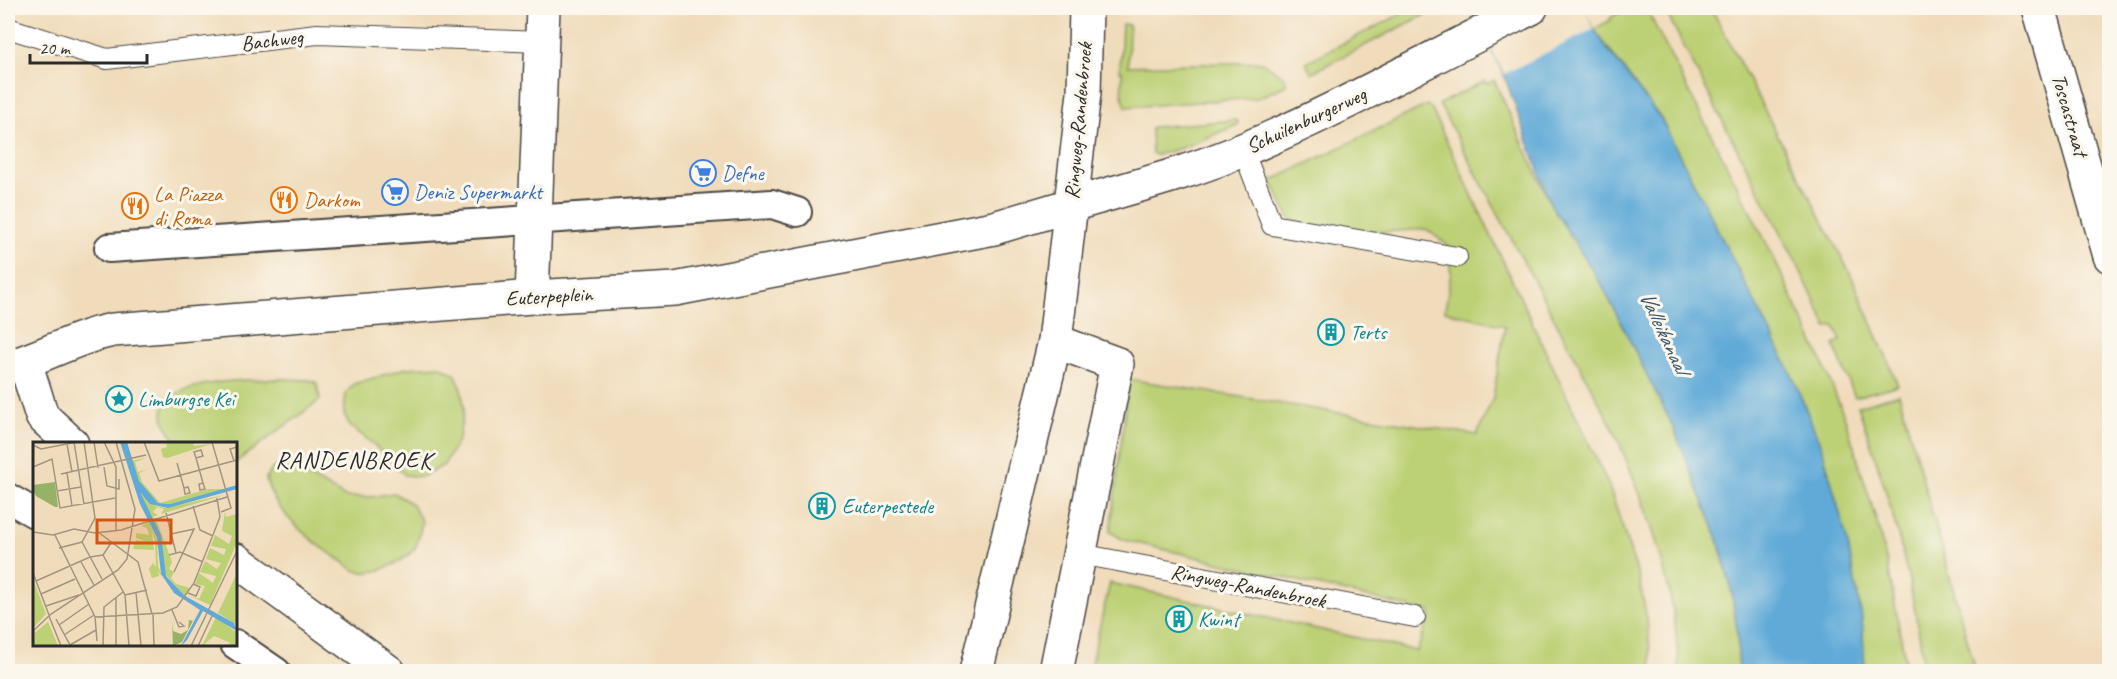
<svg xmlns="http://www.w3.org/2000/svg" width="2117" height="679" viewBox="0 0 2117 679" font-family="Caveat,sans-serif">
  <style>
    .green { fill: #bcd074; stroke: #747e50; stroke-width: 1.5 }
    .water { fill: #61aad8; stroke: #466a82; stroke-width: 1.5 }
    .pier { fill: #f0dbba }
    .lines { fill: none; stroke-linecap: round; stroke-linejoin: round }
    .service-casing { stroke: #494540; stroke-width: 22 }
    .pedestrian-casing { stroke: #494540; stroke-width: 32 }
    .minor-casing { stroke: #494540; stroke-width: 36 }
    .tertiary-casing { stroke: #494540; stroke-width: 36 }
    .secondary-casing { stroke: #494540; stroke-width: 36 }
    .service { stroke: #fff; stroke-width: 20 }
    .pedestrian { stroke: #fff; stroke-width: 28 }
    .minor { stroke: #fff; stroke-width: 33 }
    .tertiary { stroke: #fff; stroke-width: 33 }
    .secondary { stroke: #fff; stroke-width: 33 }
    .labels { text-anchor: middle; dominant-baseline: central; stroke-width: 6; stroke-linejoin: round; paint-order: stroke }
    .street-label { font-size: 21px; fill: #2b2b2b; stroke: #fbf7ec }
    .shop-label { font-size: 21px; fill: #366cbe; stroke: #fbf7ec; text-anchor: start }
    .food-label { font-size: 21px; fill: #c56008; stroke: #fbf7ec; text-anchor: start }
    .culture-label { font-size: 21px; fill: #0d838f; stroke: #fbf7ec; text-anchor: start }
    .water-label { font-size: 22px; font-style: italic; fill: #3e5768; stroke: #fbf7ec }
    .quarter-label { font-size: 24px; letter-spacing: 1.5px; fill: #2b2b2b; stroke: #fbf7ec }
    .inset-road { fill: none; stroke: #a19581; stroke-width: 1.5 }
    .view { fill: #d5540f; fill-opacity: 0.15; stroke: #d5540f; stroke-width: 3 }
    .inset-edge { fill: none; stroke: #2b2b2b; stroke-width: 3 }
  </style>
  <rect width="100%" height="100%" fill="#fbf7ec"/>
  <filter id="ink" filterUnits="userSpaceOnUse"><feTurbulence type="fractalNoise" baseFrequency=".0167" numOctaves="2"/><feDisplacementMap in="SourceGraphic" scale="12" xChannelSelector="R" yChannelSelector="G"/><feConvolveMatrix kernelMatrix="1 2 1 2 8 2 1 2 1" color-interpolation-filters="sRGB"/></filter>
  <filter id="wash" filterUnits="userSpaceOnUse"><feTurbulence type="fractalNoise" baseFrequency=".008" numOctaves="4" result="noise"/><feDisplacementMap in="SourceGraphic" scale="24" xChannelSelector="R" yChannelSelector="G"/><feGaussianBlur stdDeviation="1.35" result="paint"/><feColorMatrix in="noise" values="0 0 0 0 0 0 0 0 0 0 0 0 0 0 0 0 0 1.4 0 .05"/><feComposite in="paint" operator="in"/></filter>
  <g filter="url(#wash)">
    <rect width="100%" height="100%" fill="#f0dbba"/>
    <path class="green" d="M1413,8h25l-127,65 -5,-11z
      M1627,8h19l122,238 55,117 23,58 31,102 11,44 19,104h-42l-3,-53 -15,-78 -24,-89 -31,-76 -131,-256 -67,-90 17,-9 -1,-2z
      M1664,8h47l142,271 45,106 -43,12 -21,-52 7,-4 -7,-16 -7,2 -28,-59z
      M1122,24l7,1 -1,41 134,-4 22,15 3,8 -30,13 -131,9 -4,-12v-24h-2z
      M1494,80l57,125 52,82 71,142 43,107 14,51 6,43 2,41h-60c-2,-85 -33,-167 -67,-245l-173,-322 46,-23 2,3z
      M1427,105l4,3 178,378 30,92 8,41 5,52 -563,1 21,-89 307,68 14,-39 -307,-72 -14,-8 19,-153 348,56 16,-37 12,-72 -60,-15 6,-39 -5,-28 -20,-15 -43,3 -66,-4 -28,-10 -18,-37z
      M1235,120l3,2 -1,3c-27,11 -53,24 -81,30l-4,-2 -1,-25 2,-1z
      M440,366l16,9 6,17 2,16 -5,30 -15,27 -22,12 -17,-2 -33,-32 -22,-17 -6,-12 2,-21 8,-9 52,-16z
      M283,379l27,1 7,3 3,17 -84,62v-18l-58,-1c-13,-17 -18,-22 -13,-44 34,-20 80,-19 118,-20z
      M1899,394l77,277h-52c-10,-90 -36,-179 -66,-265z
      M284,462l10,2 16,13 35,20h25l24,-4 18,11 10,18c-2,8 -3,19 -7,26 -10,14 -41,28 -58,23 -5,-1 -11,-7 -15,-10 -29,-18 -69,-49 -76,-83l7,-10z"/>
    <path class="water" d="M1470,8h113l11,21 15,22 52,68 131,256 31,76 24,89 15,78 3,53h-126l-2,-41 -6,-43 -14,-51 -43,-107 -71,-142 -52,-82 -47,-130z"/>
    <path class="pier" d="M1470,8h114l10,21 -90,45z"/>
  </g>
  <g filter="url(#ink)">
    <g class="lines">
      <defs>
        <path id="service" d="M8,28l99,31 210,-25 225,8
          M1243,150l29,75 185,32
          M1080,554l335,63"/>
        <path id="pedestrian" d="M109,248l663,-44 25,8
          M8,498l26,15
          M235,644l41,28"/>
        <path id="minor" d="M2039,8l71,248
          M532,297l11,-289
          M1055,341l62,23 -61,308
          M25,362l17,54 30,28
          M8,367c35,-10 68,-30 105,-37l419,-33 143,-8 319,-61 77,-23
          M236,560l153,112"/>
        <path id="tertiary" d="M1071,205c58,-17 118,-32 174,-56 98,-41 190,-94 286,-141"/>
        <path id="secondary" d="M976,672l79,-331 29,-248 2,-85"/>
      </defs>
      <use href="#service" class="service-casing"/>
      <use href="#pedestrian" class="pedestrian-casing"/>
      <use href="#minor" class="minor-casing"/>
      <use href="#tertiary" class="tertiary-casing"/>
      <use href="#secondary" class="secondary-casing"/>
      <use href="#service" class="service"/>
      <use href="#pedestrian" class="pedestrian"/>
      <use href="#minor" class="minor"/>
      <use href="#tertiary" class="tertiary"/>
      <use href="#secondary" class="secondary"/>
    </g>
  </g>
  <defs>
    <symbol id="supermarket-ring" viewBox="-11 -11 22 22"><circle r="9.5" fill="#fbf7ec" stroke="#3f7fe0" stroke-width="1.5"/><path d="M-6-5.5h2.5l.6 2H6L4.5 2H-2.5L-4.4-4H-6ZM-1.5 3.2a1.3 1.3 0 1 0 .1 0ZM3 3.2a1.3 1.3 0 1 0 .1 0Z" fill="#3f7fe0"/></symbol>
    <symbol id="restaurant-ring" viewBox="-11 -11 22 22"><circle r="9.5" fill="#fbf7ec" stroke="#e8710a" stroke-width="1.5"/><path d="M-5-6h1v4h1v-4h1v4h1v-4h1v5L-1.5 .5V6h-2V.5L-5-1ZM5-6V6H3V1.5H1.5Q1.5-4 5-6Z" fill="#e8710a"/></symbol>
    <symbol id="building-ring" viewBox="-11 -11 22 22"><circle r="9.5" fill="#fbf7ec" stroke="#0f9aa8" stroke-width="1.5"/><path d="M-4-6H4V6H1V3H-1V6H-4ZM-2.5-4.3h1.7v1.8h-1.7ZM.8-4.3h1.7v1.8H.8ZM-2.5-1h1.7V.8h-1.7ZM.8-1h1.7V.8H.8Z" fill="#0f9aa8"/></symbol>
    <symbol id="sight-ring" viewBox="-11 -11 22 22"><circle r="9.5" fill="#fbf7ec" stroke="#0f9aa8" stroke-width="1.5"/><path d="M0-6L1.8-2.2L6-1.7L2.9 1.2L3.7 5.4L0 3.3L-3.7 5.4L-2.9 1.2L-6-1.7L-1.8-2.2Z" fill="#0f9aa8"/></symbol>
  </defs>
  <g fill-rule="evenodd">
    <use href="#supermarket-ring" x="688" y="158" width="30" height="30"/>
    <use href="#supermarket-ring" x="380" y="177" width="30" height="30"/>
    <use href="#restaurant-ring" x="269" y="185" width="30" height="30"/>
    <use href="#restaurant-ring" x="120" y="191" width="30" height="30"/>
    <use href="#building-ring" x="1316" y="317" width="30" height="30"/>
    <use href="#sight-ring" x="104" y="384" width="30" height="30"/>
    <use href="#building-ring" x="807" y="491" width="30" height="30"/>
    <use href="#building-ring" x="1164" y="604" width="30" height="30"/>
  </g>
  <g class="labels">
    <g class="street-label">
      <text transform="translate(272 40) rotate(-7)">Bachweg</text>
      <text transform="translate(2070 115) rotate(74)">Toscastraat</text>
      <text transform="translate(1306 120) rotate(-25)">Schuilenburgerweg</text>
      <text transform="translate(1078 121) rotate(-85)">Ringweg-Randenbroek</text>
      <text transform="translate(549 296) rotate(-3)">Euterpeplein</text>
      <text transform="translate(1248 586) rotate(11)">Ringweg-Randenbroek</text>
    </g>
    <g class="shop-label">
      <text x="722" y="173">Defne</text>
      <text x="414" y="192">Deniz Supermarkt</text>
    </g>
    <g class="food-label">
      <text x="154" y="194">La Piazza<tspan x="154" dy="24">di Roma</tspan></text>
      <text x="304" y="200">Darkom</text>
    </g>
    <g class="culture-label">
      <text x="1350" y="332">Terts</text>
      <text x="138" y="399">Limburgse Kei</text>
      <text x="842" y="506">Euterpestede</text>
      <text x="1198" y="619">Kwint</text>
    </g>
    <g class="water-label">
      <text transform="translate(1664 332) rotate(65)">Valleikanaal</text>
    </g>
    <g class="quarter-label">
      <text x="354" y="460">RANDENBROEK</text>
    </g>
  </g>
  <g transform="translate(33 442)">
    <rect width="204" height="204" fill="#f0dbba"/>
    <path d="M133,0h27l1,4 17,-2 -44,14 -4,-1 -2,-8 6,-2zM113,16l3,8 -3,-8 -11,4 3,10 10,-3 -9,4 3,9 18,21 48,-14h16l-54,15 -12,-1 -18,-19 -9,-23zM107,50l16,14 9,2 59,-13 -63,19 3,-5 -7,-2 -4,5 5,3 -7,3zM192,70l1,5 11,-3v28l-27,63 -22,-10 11,4 6,-13 -10,-2 4,-11 14,10 3,-7 -16,-4 5,-11 12,8 4,-6 -15,-4 4,-11 14,7 2,-6 -15,-3 4,-11 14,9 3,-8 -10,-5zM123,77l16,43 -3,7 5,3 -3,6 5,6 14,4 -5,8 -20,-22 -4,-36 -8,-17zM116,80l8,18 1,26 4,11 -4,-6 1,5 -7,2 -3,-9 4,-6 3,4 -1,-26 -3,-9 2,18 -21,-1 3,-9 11,2 -11,-4v-5l13,2 -2,-7 -6,-2zM204,131v52l-19,-12zM0,137l13,35 -13,14zM183,175l21,16v13h-12l6,-3 -17,-7 -12,10zM15,180l10,24h-25v-12z" fill="#bcd074"/>
    <path d="M22,40l3,25h-3l-19,-11 -3,-6v-5zM164,171l-15,29 -9,4 -1,-24 1,9 8,3 7,-4 1,-10 4,1z" fill="#95b266"/>
    <path d="M87,0h7l12,39 19,22 12,1 67,-19v4l-69,19 -18,-4 -10,-12 21,43 5,41 19,20 49,27 3,8 -34,-20 -16,29 -6,6 19,-36 -26,-17 -13,-19 -4,-36 -17,-34z" fill="#61aad8"/>
    <path class="inset-road" d="M41,0l10,62M61,0l4,26M71,0l12,25v63M111,0l15,39 78,-21M179,0l19,66 -10,4M34,2l5,28M0,3l8,4 36,-7M168,8l2,6 -7,2 -2,-6zM163,16l7,25M201,19l-4,-12 7,-2M144,21l7,25M0,25l19,-8 8,49 55,-10M71,25l3,19 12,3v-10M34,31l5,33M28,32l85,-19M170,41l2,6 -5,1 -1,-6zM155,45l2,6 -5,1 -1,-6zM24,49l24,-4M160,64l7,24 13,6M133,71l10,40M0,90l20,3 21,-6 21,4 26,-3 106,-33M65,90l40,30 14,52M138,92l23,-5 -20,43M22,93l40,82 2,24M49,100l20,37M26,106l23,-6 13,-24 -11,-76M70,113l22,40 4,51M136,113l11,-3 23,10M48,120l13,23M0,131l16,42M3,139l54,-24 13,-2 8,-12M103,150l5,54M155,151l8,3 4,-9 -7,-3M8,152l34,-15M92,153l22,-5M83,156v48M13,164l33,-11M139,168l7,17 5,-1 -5,-4M120,172l1,32M16,174l12,30M62,175l68,-4 14,-6 17,-24 26,-66 -3,-19M23,177l14,26M26,183l30,-21M0,189l18,-17 67,-44 9,-11 8,-50 -19,-67M31,193l30,-20M37,203l26,-15M70,204l1,-39 19,-15M158,204l46,-95M165,204l14,-30"/>
    <path class="view" d="M64,78h74v23h-74z"/>
    <rect width="204" height="204" class="inset-edge"/>
  </g>
  <rect width="2117" height="679" fill="none" stroke="#fbf7ec" stroke-width="30"/>
  <path d="M30 54v9h117v-9" fill="none" stroke="#2b2b2b" stroke-width="3"/>
  <text x="39" y="54" font-size="18" fill="#2b2b2b" stroke="#fbf7ec" stroke-width="4.5" paint-order="stroke">20 m</text>
</svg>
